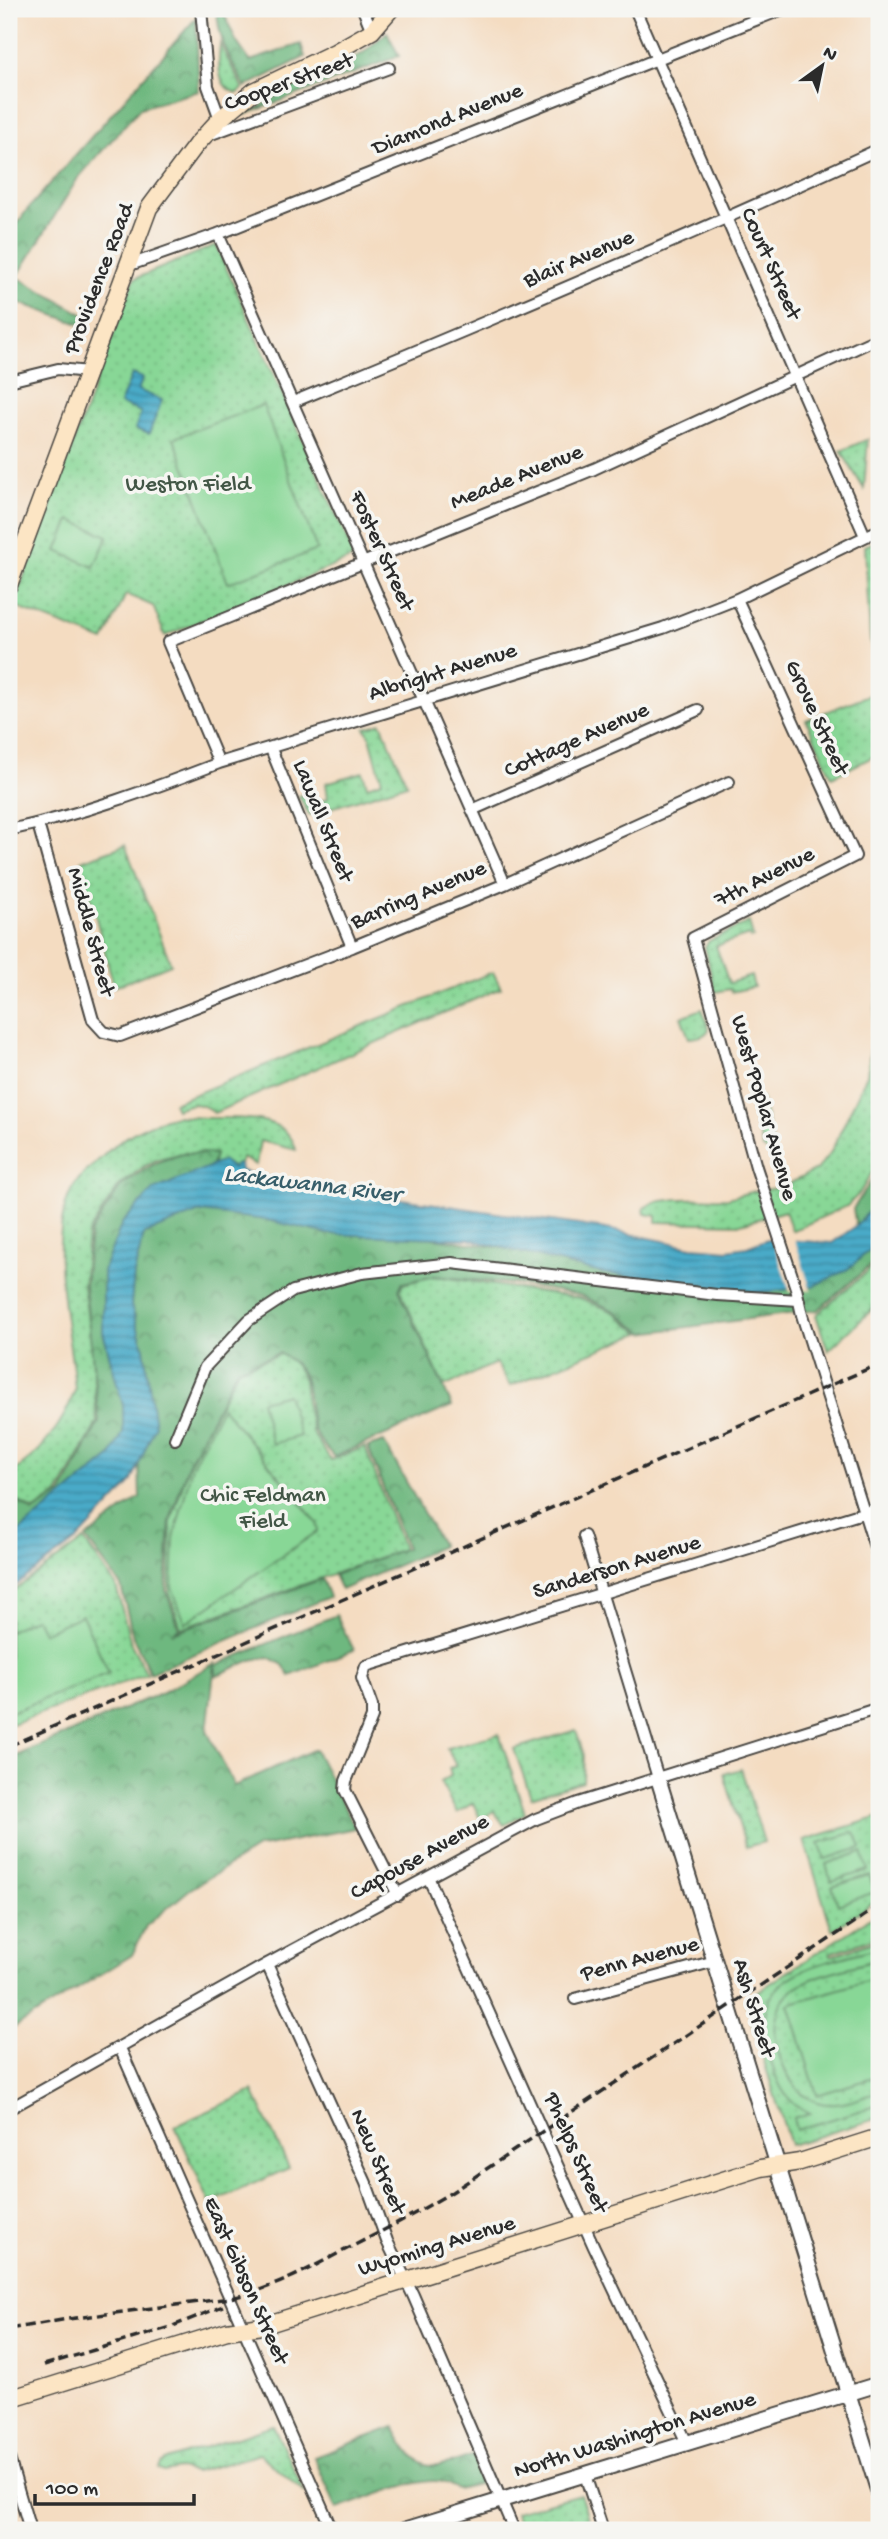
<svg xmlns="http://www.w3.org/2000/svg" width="888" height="2539" viewBox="0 0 888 2539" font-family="'Gochi Hand',sans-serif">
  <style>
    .green { fill: url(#green-dots); stroke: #5a8160; stroke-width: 2 }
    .forest { fill: url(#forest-crowns); stroke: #4c7255; stroke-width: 2 }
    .pitch { fill: #88d796; stroke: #5a8160; stroke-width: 2 }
    .water { fill: url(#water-rules); stroke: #3a6a7a; stroke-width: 2 }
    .pier { fill: #f4dcc1 }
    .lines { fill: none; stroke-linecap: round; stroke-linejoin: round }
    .minor-casing { stroke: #494642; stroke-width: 14 }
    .tertiary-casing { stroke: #494642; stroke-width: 18 }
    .secondary-casing { stroke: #494642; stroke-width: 19 }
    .minor { stroke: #fff; stroke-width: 10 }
    .tertiary { stroke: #fff; stroke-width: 14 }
    .secondary { stroke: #fce5c4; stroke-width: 16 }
    .rail { stroke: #2b2b2b; stroke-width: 3.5; stroke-dasharray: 10 5; stroke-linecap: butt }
    .labels { text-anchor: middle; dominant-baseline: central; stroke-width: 7; stroke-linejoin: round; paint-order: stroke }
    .street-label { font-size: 23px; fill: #2b2b2b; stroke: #f6f6f2 }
    .park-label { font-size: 23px; fill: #425646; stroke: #f6f6f2 }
    .water-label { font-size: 24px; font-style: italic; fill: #375e6a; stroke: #f6f6f2 }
  </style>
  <defs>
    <pattern id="green-dots" width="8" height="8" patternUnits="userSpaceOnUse" patternTransform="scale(1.75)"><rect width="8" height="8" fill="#88d796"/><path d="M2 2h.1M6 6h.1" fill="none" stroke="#76b981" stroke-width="1.8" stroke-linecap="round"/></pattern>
    <pattern id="forest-crowns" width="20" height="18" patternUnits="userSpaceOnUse" patternTransform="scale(1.75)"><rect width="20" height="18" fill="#6eb87f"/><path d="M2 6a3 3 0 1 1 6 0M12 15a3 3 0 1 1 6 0" fill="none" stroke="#5b9668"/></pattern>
    <pattern id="water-rules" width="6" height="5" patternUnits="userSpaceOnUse" patternTransform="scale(1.75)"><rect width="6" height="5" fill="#49aac8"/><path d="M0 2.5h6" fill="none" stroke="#3d8ba3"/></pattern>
  </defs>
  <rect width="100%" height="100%" fill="#f6f6f2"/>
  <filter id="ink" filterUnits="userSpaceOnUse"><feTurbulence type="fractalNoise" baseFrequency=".0143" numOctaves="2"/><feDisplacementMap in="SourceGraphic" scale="14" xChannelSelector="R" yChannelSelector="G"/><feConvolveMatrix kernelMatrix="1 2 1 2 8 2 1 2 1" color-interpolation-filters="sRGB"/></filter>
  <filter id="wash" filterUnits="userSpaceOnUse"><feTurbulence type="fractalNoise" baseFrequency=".00686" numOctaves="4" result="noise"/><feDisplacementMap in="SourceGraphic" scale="28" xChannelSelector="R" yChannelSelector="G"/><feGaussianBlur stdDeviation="1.57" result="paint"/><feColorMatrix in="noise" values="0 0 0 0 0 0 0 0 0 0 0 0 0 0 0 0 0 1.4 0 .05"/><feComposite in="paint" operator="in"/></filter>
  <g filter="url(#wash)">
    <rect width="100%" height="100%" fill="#f4dcc1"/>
    <path class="green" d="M220,44l23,45 -5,4c-22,-4 -20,-31 -18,-49z
      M216,245l139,312 -190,79 -12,-30 -27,-12 -22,47 -91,-35 121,-327z
      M868,439l-4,50 -23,-38z
      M879,540v141l-9,-42 -5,-93z
      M876,692l1,63 -45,22 -26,-57z
      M381,723l26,61 -98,31 -10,-19 11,-4 4,11 14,-5 -2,-15 37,-11 4,14 15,-5 -12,-44 -5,-9z
      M125,845l46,119 -57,23 -33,-126z
      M749,922l4,15 -3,1 -1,-3 -33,11 13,37 22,-7 3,11 -23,5 -1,-3 -15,3 -10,-45 4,-6z
      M493,972l8,16 -287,125c-14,-12 -22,-10 -38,-4l-3,-6z
      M879,983v178l-20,33 -12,12 -55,25 -7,-20 -44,13 -84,-2v-6l-12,-2 -1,-6 10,-6 24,-3 50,-1 23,-6 32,-5 33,-17 15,-18 36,-77z
      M702,1009l7,20c-4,8 -11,8 -20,9l-8,-21z
      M754,1092l2,6 5,-1 15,60 -13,-9 -16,-53z
      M176,1116c13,1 26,2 39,2 27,0 73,-3 81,32l-36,-9 -4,24 -14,-7 -2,7 -3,-1 -4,4 -10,-7 -12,8 4,-15 -32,-1 -25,6 -15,8 -24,19 -31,47 -5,53 8,55 6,82 -39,71 -24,16 -25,-14v-22c30,-17 55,-51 66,-84 -4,-59 -29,-141 -5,-197 6,-14 21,-26 32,-36 21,-21 45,-34 74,-41z
      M879,1262v41l-51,48 -12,-36z
      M435,1276l145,22 34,14 26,21 -130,53 -14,-23 -52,24 -44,-97 3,-6z
      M280,1354l14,8 10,18 2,22 7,32 18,26 34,-13 38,102 -222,79 -12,-37 2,-69 18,-57 49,-96z
      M84,1540l32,46 15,58 16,30 -138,51v-131z
      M576,1730l8,26 -1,25 -52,16 -17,-48z
      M499,1734l26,79 -21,12 -10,-14 -13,9 -8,-17 -16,10 -17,-31 11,-6 -2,-8 7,-2 -9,-18z
      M741,1769l23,73 -18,5 -22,-73z
      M879,1817v82l-47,31 -28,-90z
      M879,1912v25l-49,16 1,3 48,-16v178l-89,27 -45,-145z
      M253,2091l36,77 -79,35 -35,-77z
      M273,2425l32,68 -45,-39 -66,18 -15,-3 -15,3 -5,-3 2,-5 6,-4z
      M580,2494l12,36h-56l-19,-9 -2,-9z"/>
    <path class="forest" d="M217,9h5l14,32 14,20 51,-17 4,13 -60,30c-15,-29 -27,-45 -28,-78z
      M196,18l3,73 -59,17 -62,70 -61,99 71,40 -3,9 -68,-24 -8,11v-77l17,-25z
      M387,32l12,24 -155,59 54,-30 36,-16 29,-16z
      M204,1153l11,1 -4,16 201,65 230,33 217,-25 -6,-34 26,-40v89l-61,52 -175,23 -28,-22 -35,-16 -57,-10 -88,-9 -33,7 -3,7 53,116 -118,51c-7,-8 -16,-17 -20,-27 -11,-36 3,-57 -35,-77l-42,16 -49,96 -18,55 -4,70 13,38 -7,5 150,-54 7,18 -179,76 -17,-36 -12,-51 -35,-48 54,-41 -1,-30h-6l-124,84v-52h6l18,13 28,-18 38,-72 -14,-136 5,-53 31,-47 24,-17 15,-8 23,-7z
      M384,1442l58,104 -101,44 -7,-15 72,-27 -38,-101z
      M336,1615l18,35 -64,26 -7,-11 -14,-8 -18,3 -35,16v-11z
      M215,1663l-8,68 27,55 81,-37 40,79 -98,20 -68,42 -43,36 -14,29 -123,76v-55l9,-18 -9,-21v-178l154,-67z
      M394,2427c24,47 37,44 83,27l12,27 -32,8c-7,-4 -13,-8 -22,-8 -29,0 -69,19 -98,28l-23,-52z"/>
    <path class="pitch" d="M263,405l54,145 -89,33 -54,-145z
      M70,520l38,16 -14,31 -37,-16z
      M287,1394l13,42 -28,8 -11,-43z
      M222,1407l95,116 1,8 -133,92 -13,-36 2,-49 18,-72z
      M82,1615l27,58 -100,40v-82l27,-13 7,15z
      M855,1832l6,16 -36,11 -6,-16z
      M862,1852l6,18 -37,12 -5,-18z
      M869,1875l6,17 -37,13 -6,-18z
      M879,1947v12c-26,8 -70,15 -90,34 -29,26 -8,98 28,109 21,7 42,-4 62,-10v13l-83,25 -3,-12 17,-5c-23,-9 -31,-26 -38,-48 -31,-93 38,-97 107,-118z
      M879,1977v99l-62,19 -28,-91z"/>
    <path class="water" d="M132,374l11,4 -5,12 24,10 -13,34 -14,-5 6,-17 -21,-8z
      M223,1161l9,7 5,-4 3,1 1,6 52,12 313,46 86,18 36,3 19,-3 21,-8 64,4 24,-17 23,-26v42l-32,28 -34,16 -54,7 -158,-20 -132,-34 -141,-5 -61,-14 -67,-8 -56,22 -10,40 -3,31 13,43 11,78 -24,57 -54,57 -68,50v-50l101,-83 13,-24v-27l-20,-74v-61l19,-48 31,-33z"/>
    <path class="pier" d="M771,1235l23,2 17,53 -21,2z"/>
  </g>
  <g filter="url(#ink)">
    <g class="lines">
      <defs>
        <path id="minor" d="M201,9l7,77 12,33
          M363,9l9,22
          M635,9l230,527
          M206,136l183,-68
          M218,234l287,650
          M127,266l91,-32 565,-225
          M9,381l49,-12 31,3
          M293,402c197,-81 392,-164 586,-253
          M737,599l118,257 -162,82 63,229 40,121 6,27 77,245
          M271,749l81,198
          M219,763l-51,-121 426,-173 282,-130
          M472,810l226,-100
          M38,824l55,196 11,12 16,4 232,-89 153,-63 224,-102
          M9,830c71,-15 143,-41 210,-67l444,-135 74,-29 142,-69
          M175,1439l30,-72 44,-47 44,-29 69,-18 90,-10 265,32 82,5
          M584,1536l74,242
          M429,1879l165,368 93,196
          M398,1895l-53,-105 1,-9 26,-64v-11l-10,-28 4,-12 513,-158
          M267,1964l99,219 21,58 26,54 101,235
          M575,1999l140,-38
          M120,2048l212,482
          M9,2109l258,-145 269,-145 42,-16 301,-95
          M9,2458l21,72
          M585,2475l18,55"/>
        <path id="tertiary" d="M658,1778l221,715
          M404,2530l475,-146"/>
        <path id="secondary" d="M9,585l140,-377 47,-63 24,-26 34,-28 81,-39 37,-21 19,-22
          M9,2399l218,-68 35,-5 499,-158 39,-6 79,-25"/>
      </defs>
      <use href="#minor" class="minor-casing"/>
      <use href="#tertiary" class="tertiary-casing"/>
      <use href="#secondary" class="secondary-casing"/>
      <use href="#minor" class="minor"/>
      <use href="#tertiary" class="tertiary"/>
      <use href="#secondary" class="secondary"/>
      <path class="rail" d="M9,1746l870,-382
        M9,2329l59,-10 162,-21c40,-8 73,-26 109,-45 38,-19 76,-39 113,-61l427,-286
        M44,2365l124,-37 55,-22"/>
    </g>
  </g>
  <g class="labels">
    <g class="street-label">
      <text transform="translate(289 83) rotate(-20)">Cooper Street</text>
      <text transform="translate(448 120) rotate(-22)">Diamond Avenue</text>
      <text transform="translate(579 260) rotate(-23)">Blair Avenue</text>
      <text transform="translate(770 264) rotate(66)">Court Street</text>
      <text transform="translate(100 279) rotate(-69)">Providence Road</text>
      <text transform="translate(517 478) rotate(-22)">Meade Avenue</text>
      <text transform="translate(381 551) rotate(66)">Foster Street</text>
      <text transform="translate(443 673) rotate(-17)">Albright Avenue</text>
      <text transform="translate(816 718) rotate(65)">Grove Street</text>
      <text transform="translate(577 741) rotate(-24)">Cottage Avenue</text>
      <text transform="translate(322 821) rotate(68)">Lawall Street</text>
      <text transform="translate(765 878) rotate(-27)">7th Avenue</text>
      <text transform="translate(419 896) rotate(-23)">Barring Avenue</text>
      <text transform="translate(90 932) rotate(75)">Middle Street</text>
      <text transform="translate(763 1108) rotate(74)">West Poplar Avenue</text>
      <text transform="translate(617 1568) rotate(-17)">Sanderson Avenue</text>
      <text transform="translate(420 1858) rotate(-29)">Capouse Avenue</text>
      <text transform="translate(640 1960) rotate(-15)">Penn Avenue</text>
      <text transform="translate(753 2008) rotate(73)">Ash Street</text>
      <text transform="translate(575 2153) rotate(66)">Phelps Street</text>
      <text transform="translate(377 2162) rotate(67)">New Street</text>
      <text transform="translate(437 2247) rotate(-17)">Wyoming Avenue</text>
      <text transform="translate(245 2281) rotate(66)">East Gibson Street</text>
      <text transform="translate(635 2436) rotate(-17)">North Washington Avenue</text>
    </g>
    <g class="park-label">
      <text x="188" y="485">Weston Field</text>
      <text x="263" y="1496">Chic Feldman<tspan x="263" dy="26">Field</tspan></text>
    </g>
    <g class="water-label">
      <text transform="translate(312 1186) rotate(7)">Lackawanna River</text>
    </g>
  </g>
  <rect width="888" height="2539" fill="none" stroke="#f6f6f2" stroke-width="35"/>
  <g transform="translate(822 66) rotate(33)" stroke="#f6f6f2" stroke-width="5" paint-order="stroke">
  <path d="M0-5L12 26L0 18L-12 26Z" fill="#2b2b2b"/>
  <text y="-10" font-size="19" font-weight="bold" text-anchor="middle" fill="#2b2b2b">N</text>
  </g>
  <path d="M35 2494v10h159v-10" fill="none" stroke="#2b2b2b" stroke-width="3.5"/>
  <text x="46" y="2494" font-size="21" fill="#2b2b2b" stroke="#f6f6f2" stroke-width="5" paint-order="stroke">100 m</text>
</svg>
